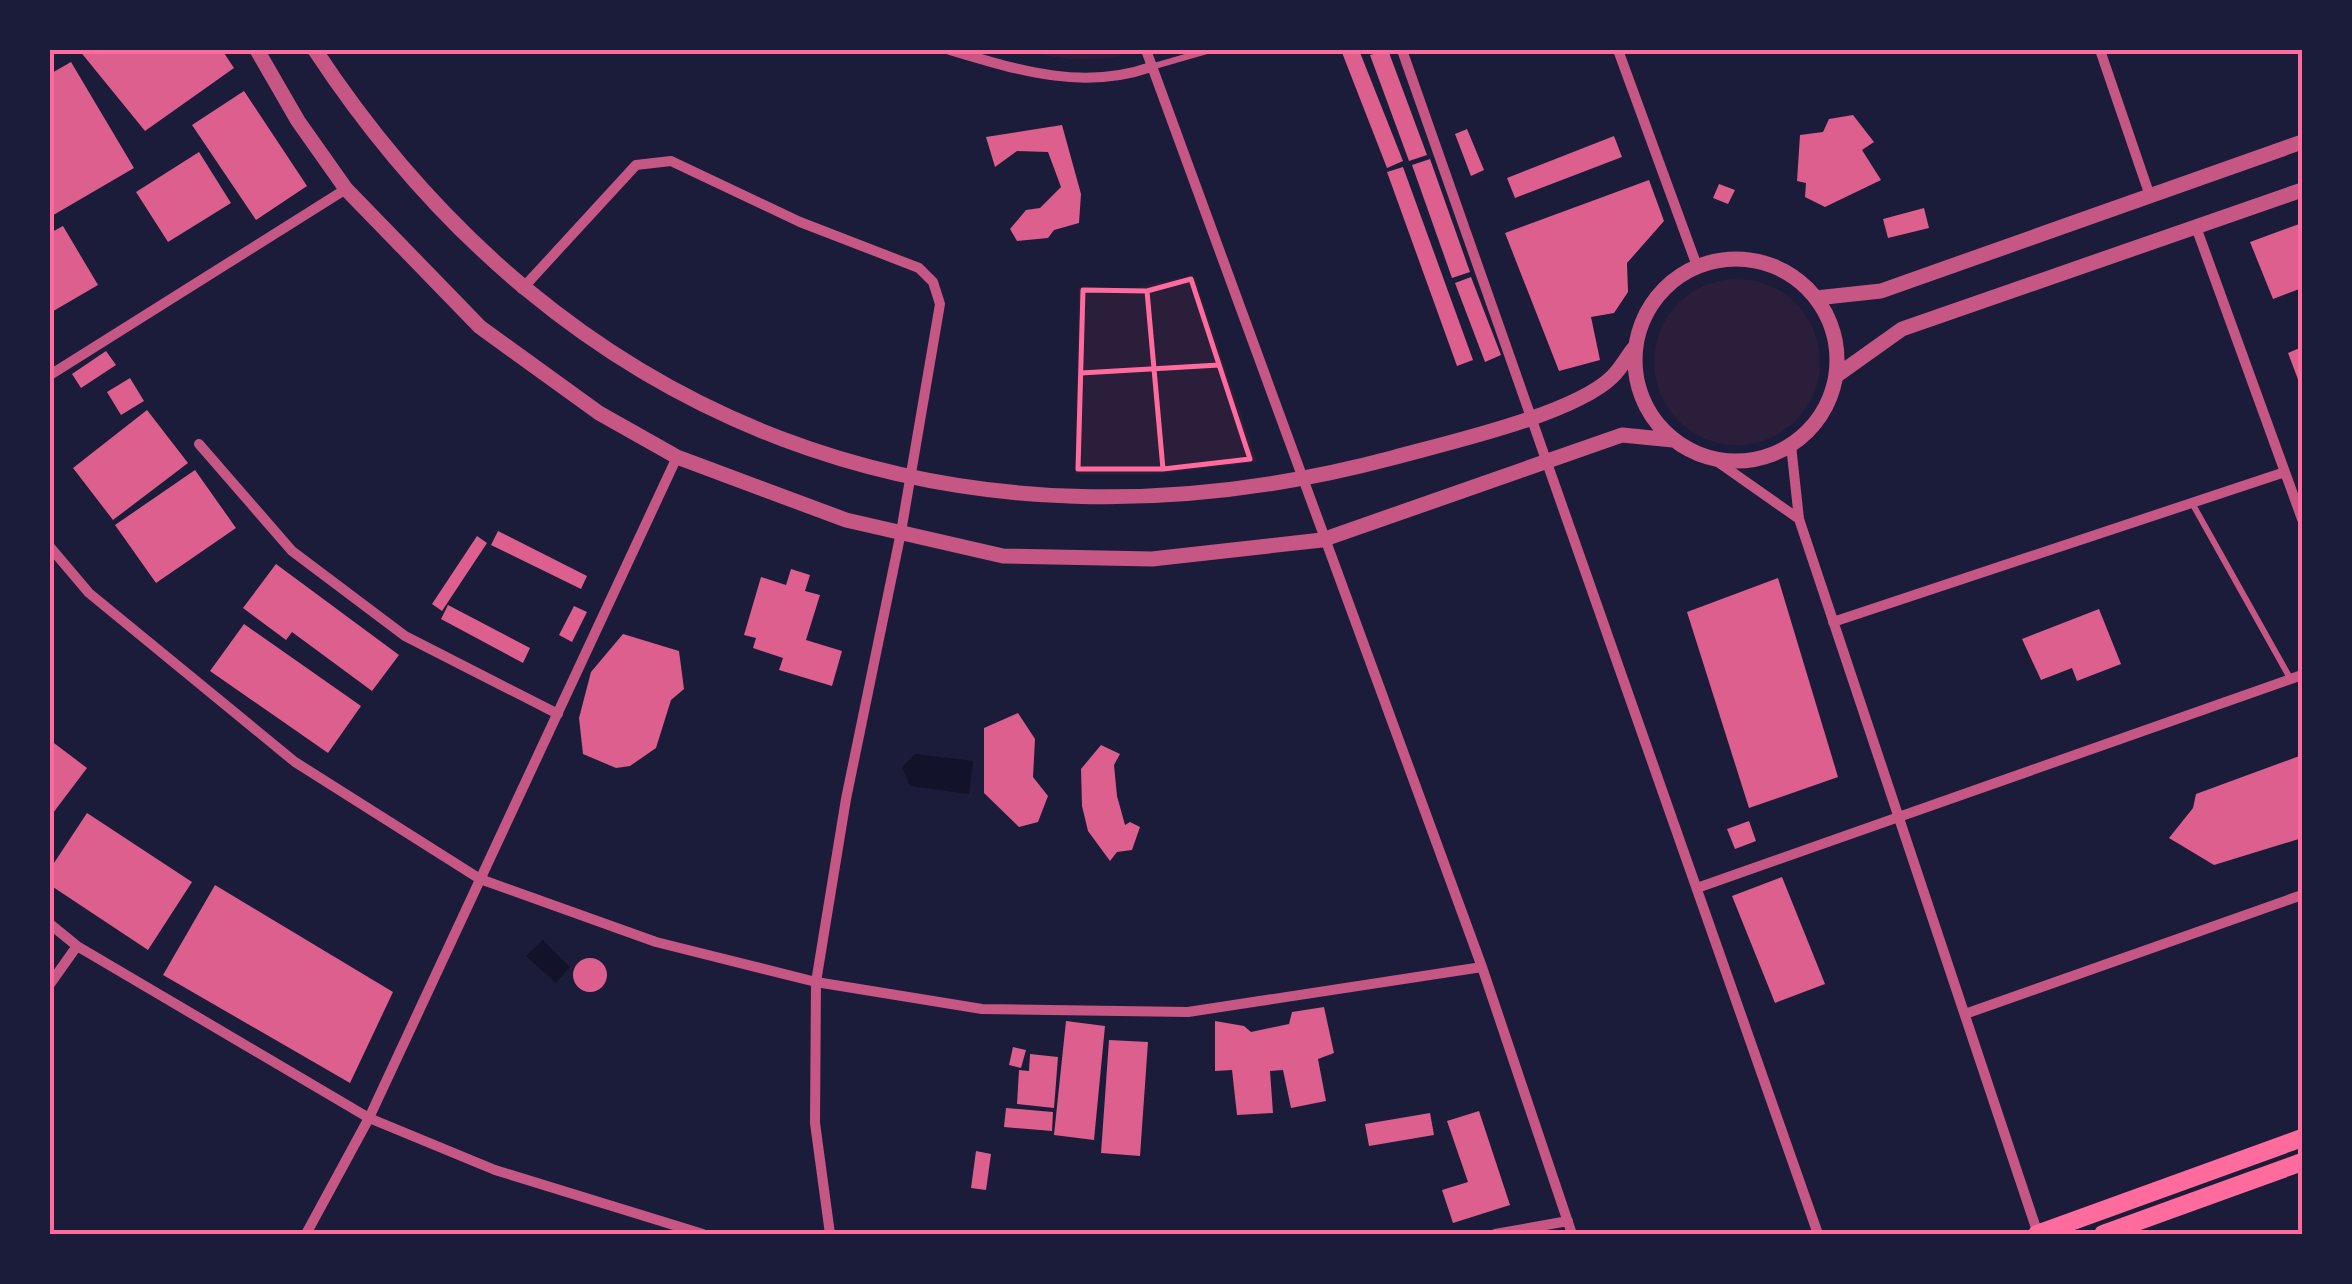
<svg xmlns="http://www.w3.org/2000/svg" width="2352" height="1284" viewBox="0 0 2352 1284" font-family="'Nunito Sans',sans-serif">
  <style>
    .green { fill: #2a1e3b }
    .water { fill: #12122b }
    .building { fill: #dd5f8e }
    .lines { fill: none; stroke-linecap: round; stroke-linejoin: round }
    .path { stroke: #ff6b9d; stroke-width: 5 }
    .service { stroke: #c65784; stroke-width: 6 }
    .minor { stroke: #c65784; stroke-width: 10 }
    .tertiary { stroke: #c65784; stroke-width: 15 }
    .secondary { stroke: #ff6b9d; stroke-width: 18 }
    .neatline { fill: none; stroke: #ff6b9d; stroke-width: 4 }
  </style>
  <rect width="100%" height="100%" fill="#1b1b3a"/>
  <path class="green" d="M1023,50h96l2,6c-32,7 -66,3 -98,-6z
    M1194,275l63,187 -98,12h-84l4,-187 53,1z
    M1654 362a83 83 0 1 1 166 0a83 83 0 1 1-166 0Z"/>
  <path class="water" d="M915,754l58,7 -4,33 -59,-8 -8,-19z
    M543,940l27,27 -14,16 -30,-27z"/>
  <path class="building" d="M79,50h143l12,18 -89,63z
    M1341,50h18l44,111 -16,7z
    M1388,50l39,105 -18,6 -39,-106z
    M71,62l63,106 -84,49v-143z
    M244,91l63,95 -51,34 -64,-95z
    M1853,115l21,27 -12,8 19,30 -56,27 -20,-10 1,-14 -9,-2 3,-46 23,-3 6,-13z
    M1062,125l19,69 -2,29 -25,7 -6,8 -31,3 -7,-12 16,-19 14,-2 21,-21 -13,-35 -31,-1 -22,16 -9,-30z
    M1467,129l17,41 -13,6 -16,-42z
    M1614,136l8,21 -107,41 -8,-20z
    M199,152l32,51 -63,39 -32,-50z
    M1430,159l40,113 -18,6 -40,-113z
    M1403,167l70,193 -16,6 -70,-194z
    M1649,180l15,41 -37,42 1,29 -14,21 -23,4 9,43 -41,11 -54,-138z
    M1719,184l16,6 -7,14 -15,-6z
    M1924,208l5,20 -41,10 -5,-19z
    M2302,223v65l-29,11 -23,-57z
    M63,226l35,59 -48,28v-80z
    M1471,277l30,78 -16,7 -30,-79z
    M2302,347v43l-14,-37z
    M106,351l10,14 -35,23 -9,-14z
    M130,378l14,23 -23,14 -14,-23z
    M147,410l41,53 -75,57 -40,-52z
    M195,470l41,58 -80,55 -41,-58z
    M498,531l89,45 -6,13 -90,-44z
    M477,536l10,7 -45,68 -10,-7z
    M276,564l123,91 -27,36 -80,-59 -6,8 -43,-32z
    M791,569l19,6 -5,16 15,4 -14,45 36,11 -10,35 -53,-16 4,-12 -30,-10 3,-10 -12,-3 17,-58 25,8z
    M1778,578l60,199 -89,31 -62,-196z
    M448,605l82,43 -7,15 -82,-44z
    M574,606l13,6 -15,30 -13,-7z
    M2099,609l22,55 -44,17 -5,-13 -31,12 -19,-41z
    M244,624l117,82 -33,47 -118,-82z
    M623,634l56,17 5,38 -13,11 -15,48 -26,18 -14,2 -33,-14 -4,-36 12,-46z
    M1018,713l17,26 -2,38 15,19 -10,26 -19,5 -35,-34v-65z
    M50,740l37,28 -37,49z
    M1101,745l19,9 -6,11 3,31 8,29 5,-3 10,5 -8,23 -15,2 -7,9 -22,-30 -6,-25 -1,-37z
    M2302,755v83l-88,27 -45,-27 24,-30 3,-14z
    M87,813l105,69 -44,68 -98,-65v-16z
    M1749,821l7,20 -21,8 -8,-20z
    M1782,877l43,107 -50,19 -43,-107z
    M215,885l178,107 -43,91 -187,-108z
    M573 975a17 17 0 1 1 34 0a17 17 0 1 1-34 0Z
    M1324,1007l10,46 -16,6 8,42 -35,7 -8,-38 -13,1 3,42 -36,2 -5,-45 -17,1v-50l29,5 7,6 38,-8 3,-12z
    M1066,1021l39,5 -11,114 -40,-5z
    M1109,1040l39,2 -8,114 -39,-3z
    M1013,1047l13,3 -5,18 -12,-3z
    M1030,1054l28,3 -4,51 -37,-4 2,-34 10,1z
    M1006,1108l47,4 -1,19 -48,-4z
    M1479,1111l31,94 -57,18 -11,-33 26,-8 -21,-61z
    M1430,1113l4,22 -65,11 -4,-22z
    M976,1151l15,3 -5,36 -15,-2z"/>
  <g class="lines">
    <path class="path" d="M1191,279l59,180 -87,10h-85l5,-179 64,1z
      M1147,291l16,178
      M1081,373l138,-8"/>
    <path class="service" d="M1151,67l59,-17
      M2192,503l98,175"/>
    <path class="minor" d="M950,50c67,20 133,41 201,17
      M1146,50l336,917 90,267
      M1402,50l416,1184
      M1618,50l79,216
      M2100,50l50,146
      M2196,227l106,292
      M522,289l114,-124 35,-4 129,61 119,46 14,14 7,22 -39,228 -55,267 -30,183 -1,141 15,111
      M50,375l296,-186
      M199,444l93,107 113,85 153,78
      M1791,445l8,74 239,715
      M1715,460l84,59
      M50,547l39,46 206,169 185,117 176,63 160,40 166,27 206,3 294,-45
      M1833,622l452,-150
      M1697,888l605,-213
      M50,924l27,22 292,172 126,52 208,64
      M50,984l27,-38
      M1965,1014l337,-119
      M306,1234l63,-116 308,-661
      M1495,1234l73,-13"/>
    <path class="tertiary" d="M257,50l41,71 48,68 134,138 119,86 78,44 169,63 157,36 149,3 170,-19 300,-105 51,5
      M315,50c249,378 640,524 1077,408 54,-15 181,-43 220,-81 9,-8 15,-21 23,-30
      M1635 360a101 101 0 1 1 202 0a101 101 0 1 1-202 0Z
      M1816,298l65,-7 421,-149
      M1836,376l66,-47 400,-139"/>
    <path class="secondary" d="M2037,1234l265,-96
      M2103,1234l199,-72"/>
  </g>
  <rect width="2352" height="1284" fill="none" stroke="#1b1b3a" stroke-width="105"/>
  <rect x="52" y="52" width="2248" height="1180" class="neatline"/>
</svg>
